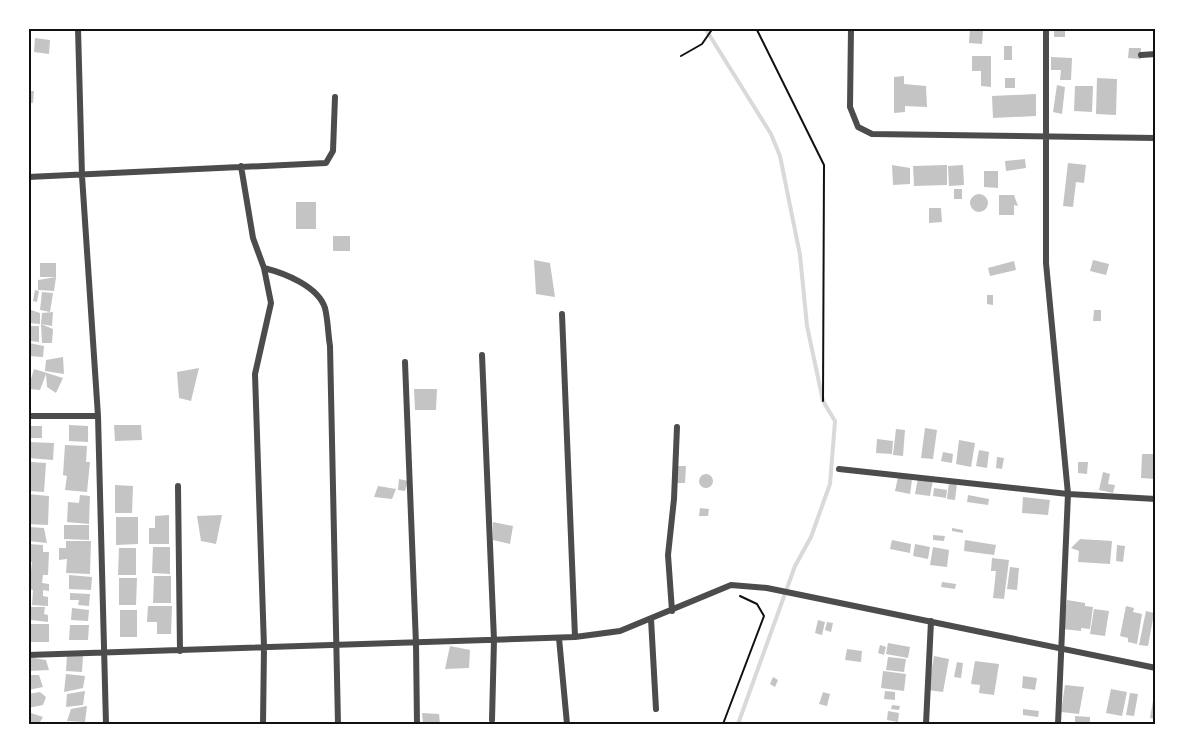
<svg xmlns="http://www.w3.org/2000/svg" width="1184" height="753" viewBox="0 0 1184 753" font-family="Rubik,sans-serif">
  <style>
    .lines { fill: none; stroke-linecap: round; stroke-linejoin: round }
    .stream { stroke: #d9d9d9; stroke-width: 4 }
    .building { fill: #c4c4c4 }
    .path { stroke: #111; stroke-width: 2 }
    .minor { stroke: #4c4c4c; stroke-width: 6 }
    .neatline { fill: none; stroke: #111; stroke-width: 2 }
  </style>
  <rect width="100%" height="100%" fill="#fff"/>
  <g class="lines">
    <path class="stream" d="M705,28l66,106 9,22 20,99 7,71 16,75 12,20 -5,63 -19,53 -16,29 -57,158"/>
  </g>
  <path class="building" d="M1054,28h11v9h-11z
    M970,29l13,1 -1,14 -13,-1z
    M35,38l15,2 -1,14 -15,-2z
    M1004,46h8v14h-8z
    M1129,48h12v11l-13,-1z
    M972,56h19v31l-10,-1v-15h-9z
    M1051,57l21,1 -1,22h-11l1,-10h-10z
    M904,76v8l22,2 1,21 -22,-1v6l-11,1v-36z
    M1005,78h10v10h-10z
    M1097,78l20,1 -1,36 -20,-1z
    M1057,85l8,2 -3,27 -9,-2z
    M1075,86h18l-1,26 -18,-1z
    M28,91h6l-1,12h-5z
    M1036,94v22l-43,2 -1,-22z
    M1025,159l1,9 -20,3 -1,-10z
    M1068,163l18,2 -2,18 -8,-1 -3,25 -10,-1z
    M892,165l18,3v16l-17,1z
    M947,165v20l-33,1 -1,-20z
    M963,165l1,20 -15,1 -1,-20z
    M984,171h14v17l-14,-1z
    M954,189h8v10h-8z
    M970 203a9 9 0 1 1 18 0a9 9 0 1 1-18 0Z
    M999,195h15l4,11 -4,-1v10h-15z
    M296,202h20v27h-20z
    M929,208h12l1,14 -13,1z
    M333,236h17v15h-17z
    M534,260l16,3 5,34 -19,-3z
    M1093,260l16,4 -3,11 -16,-4z
    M1014,261l2,9 -26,6 -2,-8z
    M40,263h16v14l-2,14 -16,-1v-10l18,-3h-16z
    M35,290l4,1 -2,11 -4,-1z
    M42,292l11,1 -3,19 -10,-2z
    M987,295h6v10l-6,-1z
    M31,310l9,3v11l-11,-1z
    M1094,310h7v11h-8z
    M53,312l-1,14 -11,-2 1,-11z
    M41,324l12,5 -1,14h-10z
    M31,326h8v16l-9,-1z
    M29,343l15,3 -1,11 -15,-1z
    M63,357l1,17 -19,-3 1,-11z
    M199,368l-8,33 -12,-3 -2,-26z
    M34,369l29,9 -7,15 -9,-6 -1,-13 -6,16 -12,-1z
    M414,389h23l-1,21h-21z
    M69,425l19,1v16l-19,-1z
    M114,425h27l1,15 -27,1z
    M28,426h14v12h-14z
    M925,428l12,2 -4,29 -12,-1z
    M896,429l9,1 -2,26 -10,-1z
    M877,439l16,2 -1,13 -16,-1z
    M959,440l16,3 -4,24 -15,-3z
    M28,442l26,1 -1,17 -25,-2z
    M65,445l22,1 -1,16h4l-3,30 -22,-2 2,-14 -4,-1z
    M979,450l10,2 -2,16 -11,-2z
    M943,452l10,2 -1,9 -11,-2z
    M1142,454h13v25l-14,-1z
    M997,457l7,1 -2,11 -6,-1z
    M31,462l15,1 -2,29 -16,-1z
    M1078,462h10l-1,12 -9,-1z
    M677,466h9l-1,17h-8z
    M1103,472l7,2 -2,10 7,1 -2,8 -14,-3z
    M699 481a7 7 0 1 1 14 0a7 7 0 1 1-14 0Z
    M898,477l14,3 -2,14 -15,-3z
    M918,478l15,2 -3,16 -15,-2z
    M399,479l9,2 -3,10 -7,-1z
    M949,482l8,1 -2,17 -8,-1z
    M115,485l18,1 -1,27h-17z
    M378,486l18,3 -4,10 -18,-2z
    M934,488l13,2 -1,8 -13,-2z
    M28,494l21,2 -1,29 -20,-1z
    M80,495l10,1 -1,28 -22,-2 1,-20 11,1z
    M968,495l21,4 -1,6 -21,-3z
    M1023,497l27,3 -2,15 -26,-2z
    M700,508l9,1 -1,7h-9z
    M169,515v29h-20v-16h6v-12z
    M222,515l-6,29 -15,-3 -4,-25z
    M116,517h22v27l-22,1z
    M493,522l20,4 -3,18 -17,-4z
    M64,525h25v15l-25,-1z
    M29,527l15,1 3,15 -19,-2z
    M952,528l11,2v3l-11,-2z
    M933,535l12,1 -1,5 -11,-1z
    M1080,539l32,2 -2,23 -32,-2 1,-11 -8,-3z
    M892,540l19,4 -1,9 -20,-4z
    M965,540l31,5 -2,10 -30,-4z
    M66,541h25l-1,33 -24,-1 1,-14 -8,1v-12h7z
    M28,544l15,1v7h6l-1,23h-5l-1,8 7,1v7l-6,-1v6l5,1v9l-16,-1 1,-15 -4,-1 3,-27h-4z
    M915,544l15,3 -2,12 -15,-3z
    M1117,545l8,1 -2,16 -7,-1z
    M153,547h17v27l-18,-1z
    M933,547l16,3 -2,17 -17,-2z
    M119,548h17v27h-18z
    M992,558l17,2 -5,39 -11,-1 3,-27h-5z
    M1010,567l9,1 -2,22 -10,-1z
    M69,575l23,2 -1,13 -22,-1z
    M154,576h17v27h-18z
    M119,578h18l-1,27h-17z
    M942,582l14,2 -1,5 -14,-2z
    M70,593l20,1 -1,12 -11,-1 1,-5h-9z
    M1067,600l18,3v3l8,1 -3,22 -9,-1v3l-18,-2z
    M148,606h24l-1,28h-14v-12h-10z
    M1126,606l8,2 -1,4 9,2 -5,30 -9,-2v-4l-8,-2z
    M30,607h15l-1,7 4,1v7l-17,-2z
    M72,608l17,2 -1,11 -17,-1z
    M1094,609l15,2 -4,25 -15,-2z
    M120,610h17v27h-17z
    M1146,611l8,2 -6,33 -9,-1z
    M818,620l7,2 -3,13 -7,-2z
    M827,622l6,1 -2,9 -6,-2z
    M29,624h20v18h-20z
    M70,625h19l-1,15h-19z
    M888,643l22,4 -2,11 -22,-4z
    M880,645l6,2 -2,8 -6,-2z
    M450,646l20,4 -1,18 -24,1z
    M847,649l15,2 -1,11 -16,-2z
    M67,655l16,1 -1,16 -16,-1z
    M934,656l15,3 -6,33 -15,-2z
    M28,657l18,3 3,10 -21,1z
    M888,657l18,2 -2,13 -18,-2z
    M975,661l24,3 -5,31 -15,-2 1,-8 -9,-1z
    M957,662l6,1 -2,15 -7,-1z
    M883,671l23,3 -2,17 -23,-3z
    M66,674l19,2 -2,12 -19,4z
    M28,675h11l4,12 -15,3z
    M1023,676l14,2 -2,12 -13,-2z
    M773,677l5,3 -3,7 -5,-3z
    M1065,685l19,2 -5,27 -18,-2z
    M1111,689l16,3 -5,24 -16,-3z
    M85,691l-2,14 -17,2 1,-13z
    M885,691l10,1v8l-11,-1z
    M40,692l6,5 -3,8 -15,3v-14z
    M823,692l7,2 -3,12 -8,-2z
    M1130,693l8,1 -4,22 -8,-1z
    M1154,695l1,1v23l-5,-1z
    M892,705l8,1 -1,4 -8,-1z
    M87,706l-2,16 -18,-1 4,-12z
    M1023,709l16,2 -1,6 -15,-2z
    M888,711l11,2 -1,9 -11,-2z
    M28,712l15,5 -3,5h-12z
    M422,713l17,1 1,10h-17z
    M1075,716l15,1v5h-15z"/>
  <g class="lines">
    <path class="path" d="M756,28l68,137 -1,236
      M681,56l21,-12 11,-16
      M723,724l41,-108 -7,-12 -17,-8"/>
    <path class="minor" d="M78,28l4,148 16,240 8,308
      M851,28l-1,79 8,20 14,7 284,4
      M1046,28v235l22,231 -10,230
      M1141,55l15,-1
      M241,166l12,72 11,30 7,35 -16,71 9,273 -1,77
      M28,177l298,-14 7,-12 2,-54
      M264,268c20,5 54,18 61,40 3,12 3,26 5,38l8,378
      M562,314l13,323
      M482,355l12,285 -2,80
      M405,362l11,282 1,80
      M28,416h70
      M839,469l229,25 88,5
      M178,486l2,165
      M672,611l-4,-56 6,-56 3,-72
      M651,619l5,90
      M559,638l8,86
      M28,655l547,-18 45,-6 111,-46 36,3 389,80
      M926,724l5,-103"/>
  </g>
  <rect width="1184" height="753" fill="none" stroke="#ffffff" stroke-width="60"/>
  <rect x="30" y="30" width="1124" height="693" class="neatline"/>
</svg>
